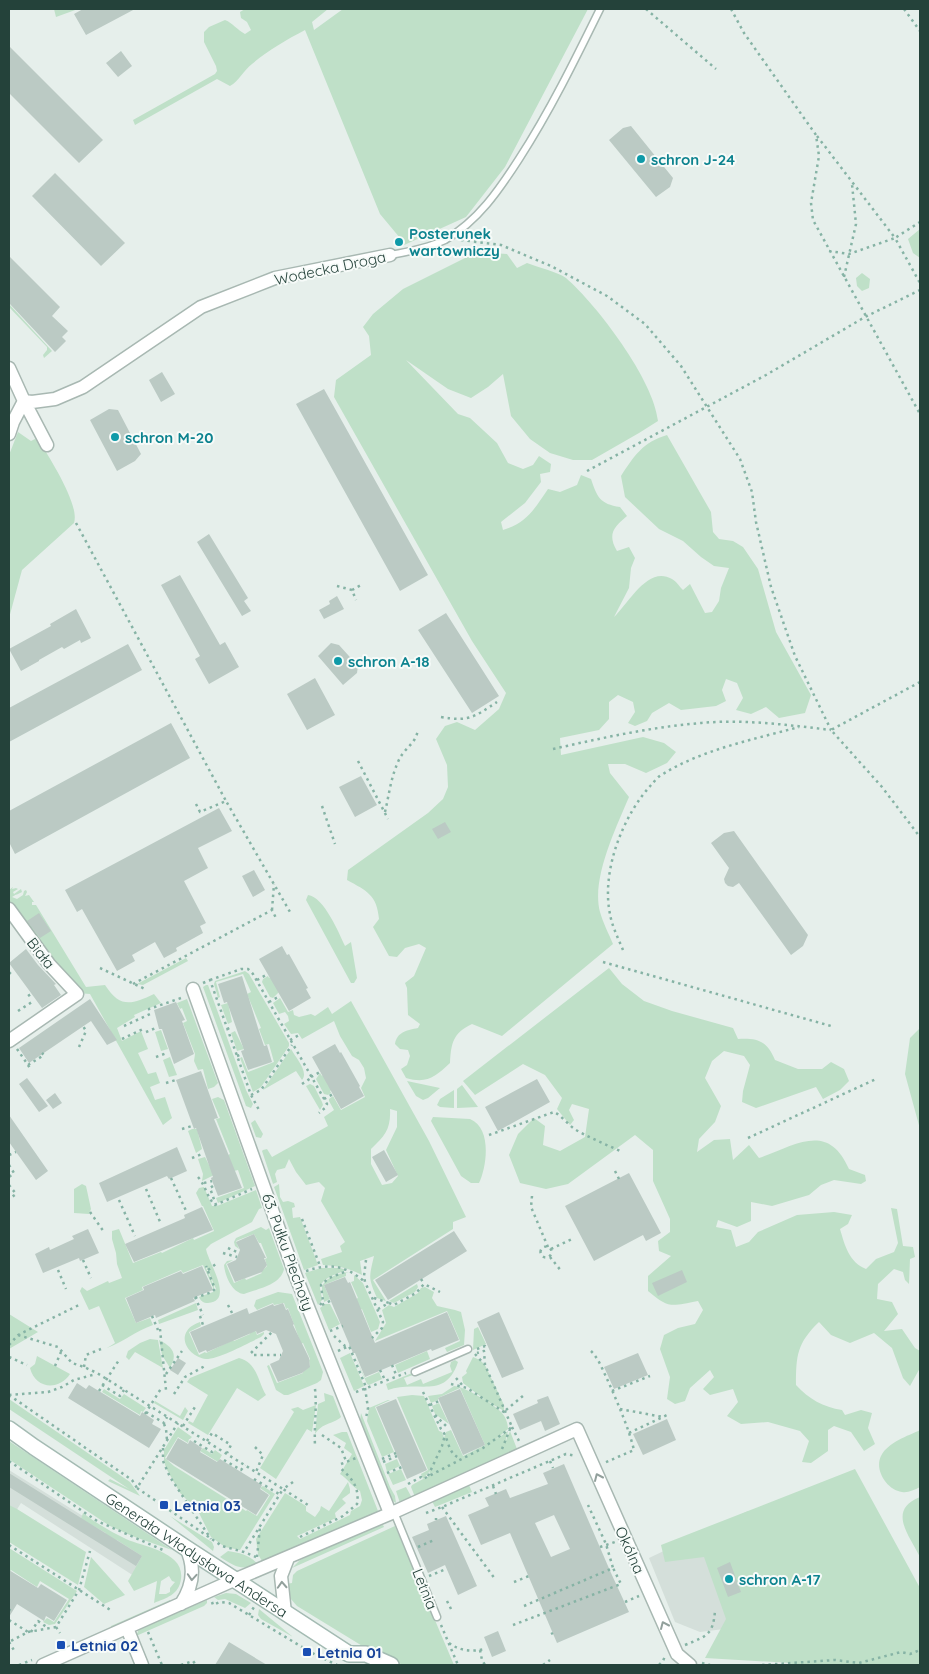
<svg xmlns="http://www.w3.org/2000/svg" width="929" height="1674" viewBox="0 0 929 1674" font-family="Quicksand,sans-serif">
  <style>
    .built { fill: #d4dfda }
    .green { fill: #bfe0c8; fill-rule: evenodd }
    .building { fill: #bbcac4; fill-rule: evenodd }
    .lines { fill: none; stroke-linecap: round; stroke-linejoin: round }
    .lane-casing { stroke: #a8b8b2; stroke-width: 9 }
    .street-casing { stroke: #a8b8b2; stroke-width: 15 }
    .secondary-casing { stroke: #a4bbb3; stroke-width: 18 }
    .path { stroke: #86b3a5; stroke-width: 2.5; stroke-dasharray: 2.5 4; stroke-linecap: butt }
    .lane { stroke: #fff; stroke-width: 6 }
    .street { stroke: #fff; stroke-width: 12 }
    .secondary { stroke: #fff; stroke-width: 15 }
    .oneway { stroke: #92a09c }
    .culture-dot { fill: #0f9aa8; stroke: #f7fbf9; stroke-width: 2 }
    .transit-dot { fill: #1a4fb4; stroke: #f7fbf9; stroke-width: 2 }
    .labels { text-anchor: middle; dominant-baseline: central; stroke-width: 4; stroke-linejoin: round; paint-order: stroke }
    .culture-label { font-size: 15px; font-weight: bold; fill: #0d838f; stroke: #f7fbf9; text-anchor: start }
    .street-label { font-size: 15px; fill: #24423a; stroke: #f7fbf9 }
    .transit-label { font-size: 15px; font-weight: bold; fill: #164399; stroke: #f7fbf9; text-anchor: start }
  </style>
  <rect width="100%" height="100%" fill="#e6efeb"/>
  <path class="built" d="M9,1470l138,86 -13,20 -113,-73 -12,19z
    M748,1511v115l-48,6 -25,-10 -26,-64z"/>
  <path class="green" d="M54,9h24l-22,8z
    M245,9h83l-16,13 2,8 29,-21h245l-83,158 -39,50 -64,29 -2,-8 -20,-24 -75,-184c-19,10 -38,21 -53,34 -9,7 -13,17 -22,22l-13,-7 -82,46 -2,-5 82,-46 2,-3 -1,-5 -12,-24v-10l5,-5 16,-7c8,3 12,10 20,14l6,-4 -4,-8 -6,-4 -1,-6z
    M920,229v29l-7,-5 -5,-14z
    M477,252l30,2 10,14 10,-5c10,4 31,9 39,15 31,27 88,102 92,143l-19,12 -47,27h-19l-23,-7 -20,-14 -19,-23 -8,-42 -15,13 -17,11 -23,-9 -42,-29 52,54 12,4 27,25 11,20 15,6 10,-4 6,-9 12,8 -1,8 -10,2 1,8 -16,21 -24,19 2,8c24,-7 32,-22 45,-41l12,3 17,-7 4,-10 10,4c6,18 9,25 29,28l7,9c-13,11 -20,18 -10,35l12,-4 6,11 -4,10 -2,20 -15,29c15,-14 34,-52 58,-38 4,2 7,7 11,11l7,-6 15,29 7,-1 7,-11 2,-13 8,-20 -15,-2 -13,-9 -18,-16 -24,-12 -34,-32 -4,-21c13,-20 22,-34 46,-41l44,77 2,20 6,7 14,2 10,6 15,22 18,63 35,63 -6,18 -26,5 -13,-11 -15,7 -15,-4 7,-12 -6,-15 -11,-4 -4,11 4,11 -10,5 -35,4 -12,-7 -17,10 -5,8 -12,5 -7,-3 7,-11 -2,-10 -15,-7 -9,7v17l-10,11 -39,8 1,17 82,-18 21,6 12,9 -9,11 -21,10 -21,-9h-17l2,9 19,24c-13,31 -38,82 -29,115 3,11 9,22 13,32l-111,92 -30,-12c-19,9 -21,19 -22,39 -15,14 -23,21 -44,15l-5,-9 6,-4 3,-9 -2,-6 -8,-1 -5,-5c2,-12 12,-14 23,-16l2,-4 -12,-9 -1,-27 -2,-5 9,-7 12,-28 -7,-4 -14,4 -8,9 -8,-1 -16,-29 6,-8c-2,-24 -12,-28 -32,-39l1,-10 80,-57 15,-14 5,-12 -1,-22 -11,-26 9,-13 12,-4 18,8 24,-21 7,-16 -34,-52 -138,-244 2,-17 35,-25 -2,-19 -6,-9 10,-13 30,-25z
    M862,273l8,6 -1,9 -7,3 -5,-5 -1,-8z
    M9,304l43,47 -8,7 -1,-3 4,-5v-3l-38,-40z
    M18,432l13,9 4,-2 5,3c10,17 40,63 34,81l-52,47 -13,48v-163z
    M13,887l-1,2 4,-1 2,1 -5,3 1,2 7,-5 1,3 -6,3 1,-1 -5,3 5,2 6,-4 1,-4 2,-1 1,2 -2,4 4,-1 5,7h-2v3h4l50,82 19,-2c15,23 26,20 49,9l7,9 -27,12 1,2 -18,11 5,13 19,-10 7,18 -10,4 10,21 8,-2 4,11 -10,4 5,13 10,-3 7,21 -9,7 -73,-131 -13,-1 -1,-6 -53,-63 -14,-22v-12z
    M308,895c16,2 31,38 37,51l6,-4 6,36 -3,5h-3l-45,-83z
    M186,958l2,3 -45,24 -6,-1z
    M609,968l13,16 22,17 28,10 61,17 5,11c20,-1 29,2 37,21l23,9h24l9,-7 13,7 5,12 -9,9 -17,9 -7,-12 -60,21 -14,-6 1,-11 7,-26 -6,-9 -20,-5 -12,10 -7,17 16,28 -6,16 -16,17 -2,13 17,-12 16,-1 3,21 16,-15 10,13c37,-13 69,-37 90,11l16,6 1,6 -5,3 -27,-4 -13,5 -12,10 -37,11 -21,-4v19l-14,6 -19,-7 -2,7 15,3 5,17 13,-5 9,-10 39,-17 37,-3 18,3 -4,9 -8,5c5,17 9,33 26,40l10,-10 18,-7 4,-9 -7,-35 6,1 6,37 10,1 2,10 -5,2 -1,25 -4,-4 -2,-8 -9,-3 -16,15 -1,15 15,3 6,12 -14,17 18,-2 13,19 5,3v17l-10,18 -7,-8 -11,-30 -18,-15 -24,10 -19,-8 -12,-13c-22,21 -23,34 -23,63 13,14 27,22 46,25l3,5 16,-5 11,3 -4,15 7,16 -11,7 -13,-19 -17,-6 -6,4v21l-17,12 -9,-1 7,-21 -9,-10 -32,-9 -27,2 -14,-8 11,-14 -5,-13 -23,6 -7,-6 11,-12 -4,-7 -20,18 -5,13 -10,3 -8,-5 3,-22 -10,-28 4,-14 14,-7 17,-4 8,-14 -5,-9c-27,5 -29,8 -50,-10v-15l23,-20 -12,-5 -1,-10 12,-9v-13l-17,-38v-31l-18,-15 -67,49 -22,5 -26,-6 -11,-28 9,-21 16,-16 11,8 -2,19 17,6 25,-14 4,-28 -17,-5 -3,6 5,10 -4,5 -13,-16 5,-11 -17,-23 -22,-11 -48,31 -12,-14z
    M245,971l4,3 40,69v3l-28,41 -8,5 -13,-34 2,-1 6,15 26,-10 -5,-18 -4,1 -6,-16 2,-1 -14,-34 4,-2 -8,-18 -27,8 4,15 -2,1 -4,-14 1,-3z
    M268,976l1,2 3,-2 8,15 -7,7 -3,-1 -8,-15 1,-3z
    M206,985h2l38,105 7,14 -2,4 -5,-2 -43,-119z
    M280,998l8,14 5,-2 1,5 5,2 12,-3 4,2 13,-9 4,7 19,-13 78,140 37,76 -13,5v7l-80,51 13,21 -9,-3c-9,-21 -8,-20 -3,-42l-14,5 2,14c-13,-7 -24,-9 -39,-10l-2,-6 21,-7 -2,-6 5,-4 -24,-41 4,-13 -6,-6 -13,3 -10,-13 -7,-13 -4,9 -8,2 -2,4 2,8 -4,2 -11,-33 1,-1 4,-1 5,8 56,-31 -4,-9 10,-7 -5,-9v-2l4,-3 8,14 24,-13 -4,-9 5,-10 -2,-10 -5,-8 -7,-4 -12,-20 -6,-15 -32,18 -4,-6 -7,1 -7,-10 5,-3 -1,-5 -3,-4 -6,2 -6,-11zM390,1109l7,2v16l-11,23 12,26 -6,7 -10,2 -11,-21v-15c14,-13 20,-20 19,-40z
    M187,999l31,84 -4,4 -6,2 -5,-20 -5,1 -4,-9 1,-7 -12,-31 4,-2 -5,-13 -2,1 -3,-6z
    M228,1003l4,19 -4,2 -7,-19z
    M920,1028v101l-15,-55 5,-36z
    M161,1030l7,19 -7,2 -6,-19z
    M235,1031l9,18 -7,2 -6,-18z
    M291,1049c5,9 18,23 11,31l-6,-9 -33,19z
    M170,1057l7,18 -8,2 -6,-17z
    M320,1073l2,3 2,-2 9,15 -3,2 1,2 -3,2 -4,-1 -8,-15z
    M407,1081l33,7 -12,10 -5,2 -7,-4z
    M310,1084l4,2 8,16 1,3 -3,5 -14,-24z
    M462,1085l16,22 -21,1v-19z
    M454,1090v18l-14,-1 -3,-2 3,-6z
    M218,1097l6,3 31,86 -37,17 -2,-5 28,-10 -6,-18 -4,1 -6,-16 2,-1 -14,-35 4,-1 -8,-19z
    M433,1117l37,2c22,9 17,47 9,64h-8l-10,-7 -30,-55z
    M255,1120l8,14 -2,4 -5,-1 -5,-14z
    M192,1129h5l5,20 -6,4 -8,-22z
    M205,1157l9,18 -12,6 1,-7 -5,-15z
    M82,1184l4,2 5,23 -2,5 -15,-1v-24z
    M279,1184l1,13 3,5 5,-1 6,2 1,4 -3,1 1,10 7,-1 18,48 -14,5 -30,-83z
    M204,1187l8,19h5l39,-16 6,18 -3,1 -7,13 -41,22 -5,5c2,13 29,52 2,54 -5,0 -7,-2 -9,-6l14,-5 3,-3 -10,-23h-1l9,20v4l-11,-25 -20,8 -2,-3 -39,17 1,3 -18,8 11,25 14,-5 3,7c-17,6 -30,17 -46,23l8,-5 -16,-37 -10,4 -9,-19 2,-4 5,4 21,-10 1,2 13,-5 -5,-14 -1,-11 -4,-14v-8l7,-2 14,34 28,-11 1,1 31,-15 1,2 20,-9 -11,-25h-1l-6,-13 3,-5z
    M261,1227l5,3 3,-2 15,41c-3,16 -27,20 -40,25 -12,-1 -19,-18 -20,-29l3,-4 6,-1 -7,4 8,19 11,-5 1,2 16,-7 -1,-1 6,-6 -2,-7 2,-1 -6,-15h-2l-5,-9 -18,7 3,8 -4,-3 -1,-4 2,-4z
    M321,1268h19l7,2c-8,3 -26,8 -27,18 0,3 2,8 2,12l-4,5 -13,-32z
    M349,1272l-3,1v3l-22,9 6,14 -6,3c0,-5 -2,-8 -2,-12 -1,-12 18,-17 27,-18z
    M354,1275l9,8 17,39 -2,7 -7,3 -9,-23 -2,1 -4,-11 2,-1 -7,-16 3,-1z
    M417,1284l1,3 -3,5 -21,11 -5,-2z
    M425,1287l9,5 -2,6 5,8 18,4 6,2 4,18 -1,15 -17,7 -2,-4 15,-7 -13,-30 -72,30 11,-18 -4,-13 7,-5 5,2 24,-14 3,-5z
    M278,1292l14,2 31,78 -2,8 -4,3 -29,12h-4l-8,-5 -9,-24 2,-1 8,18 26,-10v-1l7,-6 -1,-6 1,-1 -7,-16 -2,1 -13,-36 -2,1 -2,-6 -10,2 -1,-2 -16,7 -3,-4 2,-6z
    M196,1303l2,7 -39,14 -1,-4z
    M325,1304h5l10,20 -11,6 -9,-22z
    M9,1314l29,18 -29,17z
    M200,1322l1,4 -12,6 10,23 6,-3 1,1 27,-13 1,1 16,-7v-2l5,-2 2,5 7,-3v2l-3,3c-13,6 -42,22 -55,22 -13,-1 -27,-16 -19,-28 3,-5 8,-7 13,-9z
    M478,1327l8,17 -13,6 1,-21z
    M150,1339l8,1 5,28 -28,-16 -6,8 -3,-3 2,-6 12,-8z
    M159,1340c14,7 19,14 11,28l-8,-13z
    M427,1351l3,8 -32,14 -3,-8z
    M350,1353l14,33 -10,5 -14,-33z
    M354,1354l11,24 14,-6 3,7 -13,6 -2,-1z
    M37,1356l33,18c-11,17 -35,15 -40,-6l5,-4z
    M473,1357l7,3 5,5 19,40v6l-19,-11 -22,-17 -1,-6 5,-4 -1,-2z
    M239,1358c18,4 19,24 27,37l-8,6 -21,-13 -29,47 -20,-12 1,-2 4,2 15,-28 -21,-13 3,-4z
    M455,1360l3,2c-13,39 -41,17 -70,28l-2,-6 26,-11 1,2 -9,3 3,7 14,-6 2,5 29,-12 -2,-6 1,-4z
    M454,1386c10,0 39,18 46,25 5,4 8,12 8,18l-13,11 13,-9 -3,12 5,-12 7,18 -1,2 -101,46 -4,-10 1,-2 24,-13 -7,3 1,-4 -7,8 -2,-5 7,-4 -31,-73 15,-2 12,1 15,35 3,1 2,6 2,-6 5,-2 12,26 22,-11 -25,-57 -22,10v2l-7,3 -3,-7 14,-2z
    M104,1389l16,10 4,-5 22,14 -3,4 -2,-1 -1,4 -38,-23z
    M324,1393l9,3 8,21c-9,8 -18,5 -26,17l3,-30 7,-3z
    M9,1399l121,83 10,14 -32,-15 2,-2 19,10 -120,-80z
    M388,1400h2l-15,7 19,45 -12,5 -15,-36 2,-13z
    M155,1401l25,15 5,-9 3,4 -5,9 -29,-17z
    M439,1403l10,21 -14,-10 -3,-8z
    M316,1405l-4,27 -5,-3 -31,50 -16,-11 34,-56 -3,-3 7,-2 5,3z
    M361,1413l29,74 5,9 1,7 -5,-3 -31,-79z
    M178,1427l14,10 -2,2h-1l-1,4 -10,-6 -13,21 9,8 72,45 1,-1 10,6 13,-21 -10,-7 3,-2 12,8 -35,56 -15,-3 -14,-10 -13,-26 -18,-18 -14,-25 -2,-7v-11z
    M920,1430v57c-6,3 -12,6 -18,5 -15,-2 -28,-22 -21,-36 7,-14 27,-20 39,-26z
    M342,1432h5l31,79 -2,3 -113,49 -5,-9 -2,-15 29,-46 21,13v5l9,6 5,-7 1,-4 8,5 19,-29 2,7v4l-8,6 4,4 -11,10 1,5 -39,18 3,3 50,-24 1,-4 9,-5 2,-6 -2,-9c-8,-4 -12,-12 -20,-17l12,-20 -8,-6 2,-5 -13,-8z
    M9,1441l163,109 -40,-14 -22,-10 -97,-64 -4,-3z
    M203,1448l9,6 3,-4 7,5 -4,7 -18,-11z
    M397,1459l3,7 -13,6 -2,-8z
    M401,1469l5,11 -13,5 -5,-11z
    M855,1469l65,119v77h-136l8,-2 -87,-5 21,-39 -22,-62 -39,5 -4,-17z
    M469,1485l3,7 -37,15 -3,-6z
    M406,1487l6,11 -12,5 -4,-12z
    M920,1497v60c-11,-22 -33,-47 0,-60z
    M9,1505l8,4 69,43 -8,33 -69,-43v-26l1,-1z
    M83,1513c13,10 28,19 43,26 18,8 59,13 55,40 -2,16 -15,19 -27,24l3,-22 -23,10 -6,-10 14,-25 -25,-16 -6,1 -7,-4 2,-4 -25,-14zM169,1576l3,5 3,1 -5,6v4l-4,2h-7l2,-13z
    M170,1516l42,26 2,5 -1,4z
    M383,1525l1,2 -92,41 8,-8 75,-34z
    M395,1526l59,139h-51l-39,-18 -67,-41 -7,-8 -4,-14 6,-1 1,-8 4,-4z
    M9,1548l68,43 -22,33 -6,1 -6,-3 4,-4 7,4 15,-23 -29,-18 -3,6 -26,-17 -2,3z
    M228,1551c12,2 23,4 30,14 -18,5 -22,2 -38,-8z
    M91,1557l34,38 -21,9 -20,-17z
    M226,1593l10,1 15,9 -6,5 -20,-9 -7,1 -4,-3z
    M170,1600l1,3 -61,27 1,-4z
    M207,1600v3l-3,3 -68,30 3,-7z
    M259,1609l34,28 -32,-18 -3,-4z"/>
  <path class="building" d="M83,9h52l-49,26 -12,-21z
    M9,46l94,94 -24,23 -70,-70z
    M121,51l11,15 -14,11 -12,-14z
    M631,126l42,52 -3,9 -14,10 -47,-57 14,-12z
    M55,173l70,70 -24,23 -69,-70z
    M9,256l51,51 -8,9 16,15 -6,6 4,4 -11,11 -46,-49z
    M162,372l13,22 -14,8 -12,-22z
    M324,389l104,186 -28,16 -104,-187z
    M109,409l9,1 23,44 -6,7 -18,10 -27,-51z
    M209,534l39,64 -4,3 7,10 -9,5 -45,-74z
    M180,575l40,70 5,-3 14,25 -30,17 -14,-25 5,-3 -39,-71z
    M337,596l7,13 -20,10 -5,-9 11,-6 -1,-3z
    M76,609l15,29 -10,5 -1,-3 -16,9 -2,-2 -23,13v1l-18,10 -12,-22 42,-23 -1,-2z
    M446,613l53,83 -27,17 -54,-83z
    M331,643l8,2 19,21 -1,7 -14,12 -25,-29z
    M128,644l14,26 -133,72v-34z
    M315,678l20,37 -28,15 -20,-36z
    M171,723l19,35 -175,96 -6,-12v-31z
    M361,776l16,29 -22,12 -16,-30z
    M219,808l13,23 -34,17 10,20 -24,13 22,42 -6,3 3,7 -27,15 1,3 -13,7 -9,-16 -23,13 3,6 -18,10 -35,-62 -5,3 -12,-22z
    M445,822l6,10 -13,7 -6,-10z
    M734,831l74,104 -5,11 -12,9 -52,-72 -6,4 -5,-1 -3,-3 -1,-4 5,-11 -18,-25 13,-10z
    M254,870l11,20 -12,7 -11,-21z
    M39,913l12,18 -11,7 -13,-17z
    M282,946l5,9 2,-1 19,34 -2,1 5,9 -22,13 -30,-52z
    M26,949l12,16 18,19 -2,1 7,10 -19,13 -33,-45z
    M242,976l16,52 6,18 3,-1 5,17 -24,8 -7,-19 3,-1 -17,-48 -3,1 -6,-19z
    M90,999l27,41 -10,5 -16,-24 -62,42 -10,-15z
    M176,1002l9,18 -3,1 12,33 -20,10 -12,-35h-3l-5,-19z
    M335,1044l5,9 1,-1 19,34 -1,1 5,9 -23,13 -29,-52z
    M201,1071l17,47 -4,1 28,69 -24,8 -7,-18 2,-1 -17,-49 -2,1 -18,-49z
    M27,1078l21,28 -9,6 -20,-28z
    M537,1079l13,23 -52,29 -13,-24z
    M55,1093l7,10 -9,6 -7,-9z
    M9,1115l39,56 -12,9 -27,-38z
    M177,1147l10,24 -18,8 -2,-3 -60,26 -8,-19z
    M384,1150l14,25 -12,7 -14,-25z
    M629,1173l32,60 -15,8 -3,-6 -49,26 -29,-55z
    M202,1207l11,23 -79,32 -9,-18 60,-26 -1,-3z
    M88,1229l11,24 -19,8 -1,-3 -36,15 -8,-19 14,-7 1,3 24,-11 -2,-3z
    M454,1231l13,20 -79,49 -13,-20z
    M254,1234l12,24h-2l3,7 -5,7 -27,10 -8,-18 9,-4 4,-10 -4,-8z
    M202,1266l11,24 -20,8 2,3 -39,17 -1,-3 -19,8 -10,-25 18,-8 -1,-3 38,-16 2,3z
    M682,1270l5,12 -29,14 -6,-13z
    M345,1277l3,6 2,-1 25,61 72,-31 12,28 -27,11 -1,-2 -66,28 -10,-24h-2l-29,-68z
    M283,1303l3,7 2,-1 6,15 -1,1 16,33 1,9 -8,6 -24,9 -8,-18 9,-4 4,-9 -7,-17 -10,-4 -9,4 -1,-3 -49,21 -1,-2 -7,3 -9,-21 57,-24 2,6 24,-10 1,2z
    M499,1312l25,57 -22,9 -25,-56z
    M638,1353l10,22 -34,14 -10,-22z
    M178,1358l8,5 -8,12 -8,-5z
    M77,1383l9,6 3,-4 51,31 2,-4 12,8 -2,4 9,5 -12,19 -81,-50z
    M460,1389l25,56 -22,10 -25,-57z
    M548,1396l12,28 -15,7 -4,-10 -21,9 -7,-16 25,-11 -1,-3z
    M396,1399l31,71 -20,9 -31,-72z
    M667,1419l9,21 -33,15 -10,-21z
    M178,1438l10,6 2,-4 12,8 -2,4 17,10 3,-3 42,26 -2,4 9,6 -13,20 -90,-56z
    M564,1464l47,109 18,39 -72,31 -47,-110 -29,12 -13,-30 21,-9 -4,-8 21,-9 4,9 38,-14 -5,-11zM554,1515l16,34 -19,8 -16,-34z
    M9,1473l133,83 -6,10 -127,-79z
    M446,1516l31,70 -19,9 -13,-30 -17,8 -16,-36 17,-7 -2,-6z
    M730,1562l11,30 -13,5 -11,-29z
    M9,1570l29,18 3,-4 26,16 -13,21 -8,-5 -2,5 -27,-17 -8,13z
    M498,1631l8,20 -14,6 -8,-20z
    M229,1642l38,23h-52z"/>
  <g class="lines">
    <defs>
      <path id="lane" d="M390,255c18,-3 38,-7 55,-15 33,-19 54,-50 74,-81 31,-48 56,-99 81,-150
        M415,1372l53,-23
        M394,1512l43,105"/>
      <path id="street" d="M9,368l15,33 23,44
        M24,401l8,1 23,-3 28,-12 118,-80 74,-29 115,-23
        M9,434l4,-12 11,-21
        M9,909l40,55 28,30 -68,47
        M193,989l103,288 94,236
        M181,1604c12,-18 15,-36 5,-56
        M285,1613l-4,-37 7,-18
        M127,1628l15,37
        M43,1665l191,-85 160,-68 183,-83 100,225 13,11"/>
      <g id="secondary">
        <path id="s1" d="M9,1429l25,18 152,101 163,106h17l25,11"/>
      </g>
    </defs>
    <use href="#lane" class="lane-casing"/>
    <use href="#street" class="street-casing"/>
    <use href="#secondary" class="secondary-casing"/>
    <path class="path" d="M646,9l70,60
      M731,9l13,24 72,102 3,21 -8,47 2,17 107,194
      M904,9l16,22
      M817,136l78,102 25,-16
      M461,240l40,5 50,21 56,30 38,28 36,42 59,93 12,33 4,30 15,65 24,69 36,74
      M829,251l20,3 46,-16 25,45
      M844,277l12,-53 -4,-40
      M587,471l179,-96 99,-58 55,-27
      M76,523l150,278
      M337,586l15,4 4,10
      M352,590l9,-5
      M920,682l-89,48 51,57 38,50
      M441,717c28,5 33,0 56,-15
      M553,749c49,-11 98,-22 148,-26 43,-4 87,2 130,7
      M358,761l30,58
      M196,804l4,8 26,-11 64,111
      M322,806l13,38
      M385,812c4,-17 6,-35 13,-50 6,-15 18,-17 20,-33
      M272,910l2,-26
      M623,950c-5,-12 -11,-24 -13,-36 -9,-43 13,-99 42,-130 3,-3 6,-8 11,-10 38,-24 92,-35 136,-47
      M603,962l228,64
      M100,968l45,21
      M9,974l2,-2
      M210,980l31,-11h7l5,5 74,130 -2,4 -6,5
      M257,980l11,-6
      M203,983l7,-3 41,115 8,15
      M133,984l139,-74 4,8
      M28,996l3,-2
      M269,1002l11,-6
      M18,1011l14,-9
      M124,1026l26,-12 -1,-5 35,-12
      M227,1029l5,-2
      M146,1032l12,-5
      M122,1039l23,-11
      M290,1040l11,-6
      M79,1047l7,-16 -3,-5
      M17,1049l11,16 16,-10 -2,-2
      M237,1056l5,-2
      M156,1057l11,-4
      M28,1065l3,5
      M311,1077l9,-5
      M166,1083l10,-3
      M302,1084l9,-6
      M251,1095l10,-5 31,-45
      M324,1099l9,-5
      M182,1129l10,-3
      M489,1135l65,-23c7,3 14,13 22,18 14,8 29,14 44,21
      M748,1138l128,-59
      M9,1155l7,-3
      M192,1158l10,-4
      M9,1165l5,8 -5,4
      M615,1171l4,8
      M198,1177c8,9 9,21 17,28l37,-16
      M171,1178l16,35
      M204,1183l8,-2
      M9,1185l7,9 -7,5
      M213,1186l-3,2 6,17
      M146,1189l15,35
      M532,1196l-1,11 17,40
      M119,1200l16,36
      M90,1212l14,20
      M302,1219l18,47
      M540.5 1252a5.5 5.5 0 1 1 11 0a5.5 5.5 0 1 1-11 0Z
      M228,1248l11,5
      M551,1249l23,-11
      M223,1253l14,4
      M550,1257l12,15
      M83,1260l8,18
      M366,1260l-2,16 1,6 18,40 -1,6 -10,10
      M58,1270l8,19
      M208,1270l8,-6
      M306,1271c24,-8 39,-6 59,11
      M421,1279l3,5
      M195,1297l8,18
      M195,1298l17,-6 3,-3 -9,-23
      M374,1298l15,5 -11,6
      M389,1303l5,2 22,-12 8,-9 16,8
      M228,1305l5,10
      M320,1305l3,-4 -2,-16 8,-7 18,-7
      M322,1305l10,-5
      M152,1316l6,14
      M200,1316l4,12
      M160,1329l6,61
      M330,1331l13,-5
      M18,1335l40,12 14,16 12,4 13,6 186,116 -39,63
      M334,1336l11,10h5
      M9,1345l9,-10 63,-31
      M477,1349l8,-3 2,4
      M338,1351l11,-5 17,41
      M591,1351c8,8 12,20 17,30 10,23 20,45 26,69l-30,13
      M251,1353l21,-21
      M475,1354l9,10
      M254,1355h27
      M9,1357l18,8
      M392,1365l5,12
      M55,1366l6,-14
      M84,1367l2,-12 15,-6
      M380,1370l5,10
      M166,1374l16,-23
      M456,1378l7,8
      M451,1384l16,4 40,26
      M102,1385l18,11 4,-6
      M365,1388l3,20 -2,10
      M315,1389c2,19 -1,37 0,57
      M99,1391l20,-31
      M612,1391l38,-15
      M356,1392l50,-19
      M423,1392l18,37c8,8 6,25 19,29
      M174,1394l11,-17 20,-11
      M9,1395l123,85 5,8 41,-65
      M9,1395l39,-3 14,-5 12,-7 22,-6
      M430,1405l9,-4
      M620,1409l43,8
      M506,1410l18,-15
      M146,1412l18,11 3,-6
      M145,1414l17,-27
      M435,1415l13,13
      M164,1424l2,5 1,11
      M183,1426l12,-19
      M512,1427l7,14
      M629,1433l38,-18
      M322,1435l19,13 5,13
      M194,1441l18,11 3,-6
      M207,1441l5,-8 19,12 -4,8
      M255,1447l8,8 -7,17
      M163,1448v13l7,16 41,62
      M502,1449l8,-20
      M382,1459l14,-6
      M224,1460l17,10 4,-5
      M9,1461l88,60 66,29
      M550,1461l3,7
      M383,1462l14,-6
      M341,1464l15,-6
      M387,1473l15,-6
      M428,1476l14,-30 3,-11
      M254,1479l25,15
      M293,1482l-10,7 25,16
      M408,1484l13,-7 2,2 2,-1 58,-30 29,-21 -27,-62 -1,-14 -7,2
      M493,1486l3,8
      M137,1488l85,58 22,6 12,5
      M442,1507l53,72
      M426,1513l16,-6 124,-53 10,2
      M436,1518v2
      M300,1537l43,-21 14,-12c3,-17 -6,-27 -18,-37
      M9,1545l103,66
      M418,1547l16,-7
      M600,1547l15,-5
      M257,1557l3,-30
      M429,1576l17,-7
      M514,1582l15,-6
      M447,1601l5,10
      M212,1602l1,3 7,-3 9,1 83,50 25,12
      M625,1602l14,-6
      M524,1606l89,-38 -7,-24 -18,-39
      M9,1611l2,-4
      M249,1615l5,-8
      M9,1620l19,12 -19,10
      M441,1625l17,40
      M513,1625l108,-41 -8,-16
      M56,1627l4,6
      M28,1632l28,-5 23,-37 11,-39
      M31,1632l7,-11 10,7
      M148,1632l14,33
      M551,1634l2,-1
      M9,1642l6,10
      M449,1643c11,8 22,9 36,6
      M685,1645c22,-9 28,-10 30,-34
      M480,1650l2,10 3,5
      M702,1663l8,2
      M19,1665l13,-5
      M181,1665l12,-4 3,4
      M543,1665l7,-5
      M659,1665l4,-4 2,-5
      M762,1665l73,-5 24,3 42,-11 9,2 10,-4"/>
    <use href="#lane" class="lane"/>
    <use href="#street" class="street"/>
    <use href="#secondary" class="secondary"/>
  </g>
  <defs><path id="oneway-chevron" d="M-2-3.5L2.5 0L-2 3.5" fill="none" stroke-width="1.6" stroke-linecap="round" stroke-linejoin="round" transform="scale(1.25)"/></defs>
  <g class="oneway">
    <use href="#oneway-chevron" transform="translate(598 1477) rotate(-114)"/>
    <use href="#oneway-chevron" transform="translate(192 1577) rotate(94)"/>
    <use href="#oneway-chevron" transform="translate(282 1585) rotate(-93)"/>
    <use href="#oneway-chevron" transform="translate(664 1625) rotate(-114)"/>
  </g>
  <g class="culture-dot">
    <circle cx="641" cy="159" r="5"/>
    <circle cx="399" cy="242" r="5"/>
    <circle cx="115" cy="437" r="5"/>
    <circle cx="338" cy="661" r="5"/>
    <circle cx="729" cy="1579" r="5"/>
  </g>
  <g class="transit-dot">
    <rect x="159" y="1500" width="10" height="10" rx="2.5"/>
    <rect x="56" y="1640" width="10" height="10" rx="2.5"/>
    <rect x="302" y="1647" width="10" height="10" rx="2.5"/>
  </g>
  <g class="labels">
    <g class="culture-label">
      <text x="651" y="159">schron J-24</text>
      <text x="409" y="233">Posterunek<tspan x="409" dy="17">wartowniczy</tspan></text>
      <text x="125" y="437">schron M-20</text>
      <text x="348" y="661">schron A-18</text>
      <text x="739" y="1579">schron A-17</text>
    </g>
    <g class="street-label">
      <text transform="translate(330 268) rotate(-12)">Wodecka Droga</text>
      <text transform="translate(41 953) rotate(52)">Biała</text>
      <text transform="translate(288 1252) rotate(70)">63. Pułku Piechoty</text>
      <text transform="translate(630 1550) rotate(66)">Okólna</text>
      <text stroke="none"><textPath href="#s1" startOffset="226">Generała Władysława Andersa</textPath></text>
      <text transform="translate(425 1589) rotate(68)">Letnia</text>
    </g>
    <g class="transit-label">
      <text x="174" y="1505">Letnia 03</text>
      <text x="71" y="1645">Letnia 02</text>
      <text x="317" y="1652">Letnia 01</text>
    </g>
  </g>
  <rect width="929" height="1674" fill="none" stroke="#24423a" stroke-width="20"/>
</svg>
